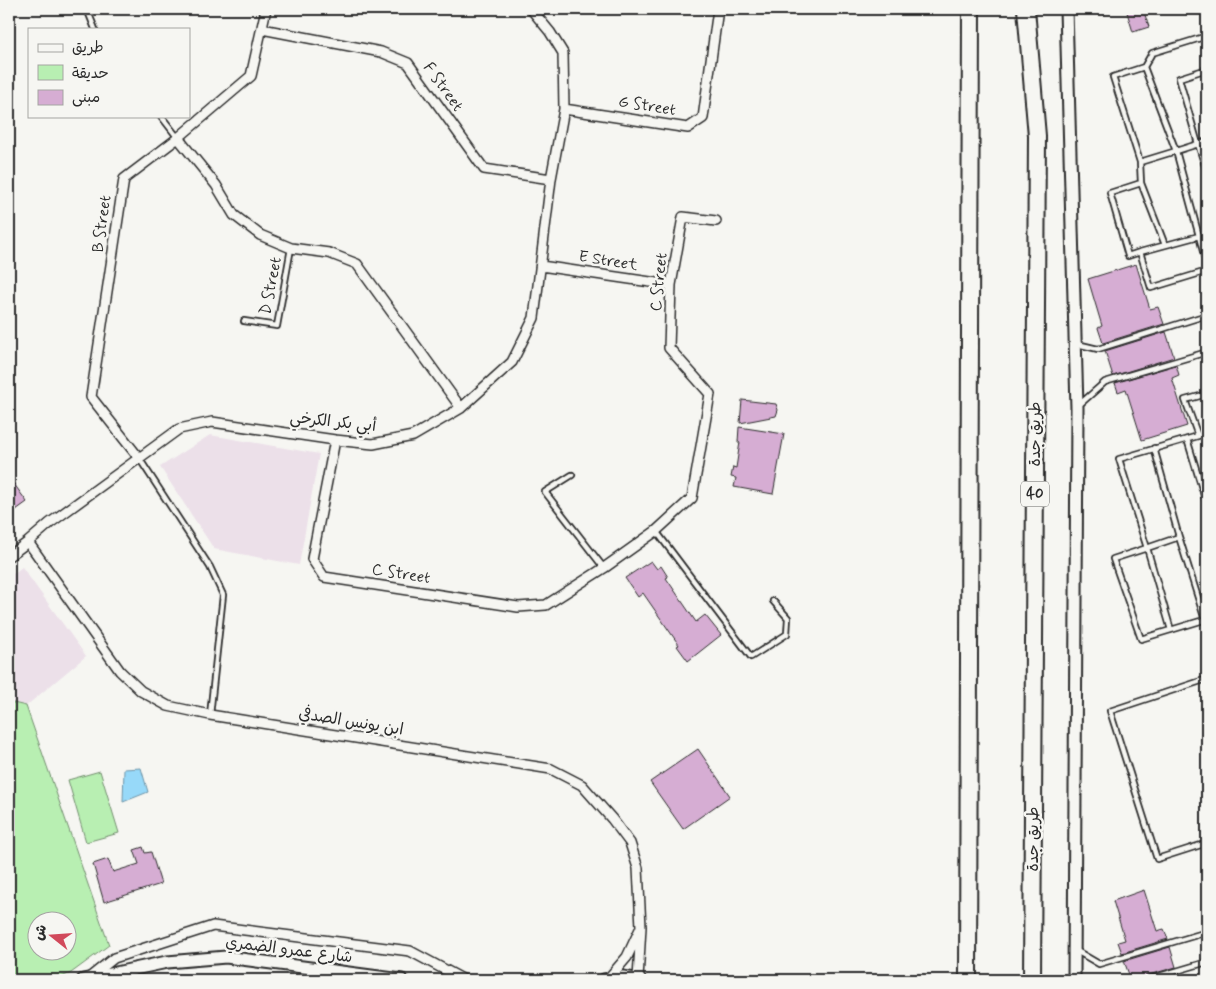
<svg xmlns="http://www.w3.org/2000/svg" width="1216" height="989" viewBox="0 0 1216 989" font-family="Mynerve,'Playpen Sans Arabic',sans-serif">
  <style>
    .built { fill: #ece0e9 }
    .green { fill: #b8efb2; stroke: #728d6e; fill-rule: evenodd }
    .water { fill: #97d9f9; stroke: #6c93a7 }
    .building { fill: #d6add3; stroke: #2b2b2b }
    .lines { fill: none; stroke-linecap: round; stroke-linejoin: round }
    .service-casing { stroke: #2b2b2b; stroke-width: 8 }
    .minor-casing { stroke: #2b2b2b; stroke-width: 12 }
    .tertiary-casing { stroke: #2b2b2b; stroke-width: 15 }
    .motorway-casing { stroke: #2b2b2b; stroke-width: 20 }
    .service { stroke: #f6f6f2; stroke-width: 4.5 }
    .minor { stroke: #f6f6f2; stroke-width: 9 }
    .tertiary { stroke: #f6f6f2; stroke-width: 11 }
    .motorway { stroke: #f6f6f2; stroke-width: 16 }
    .labels { text-anchor: middle; dominant-baseline: central; stroke-width: 5; stroke-linejoin: round; paint-order: stroke }
    .shield { fill: #f6f6f2; stroke: #686867; stroke-width: 1 }
    .shield-label { font-size: 15px; font-weight: bold; fill: #2b2b2b }
    .street-label { font-size: 16px; fill: #2b2b2b; stroke: #f6f6f2 }
  </style>
  <rect width="100%" height="100%" fill="#f6f6f2"/>
  <filter id="ink" filterUnits="userSpaceOnUse"><feTurbulence type="fractalNoise" baseFrequency=".02" numOctaves="2"/><feDisplacementMap in="SourceGraphic" scale="10" xChannelSelector="R" yChannelSelector="G"/><feConvolveMatrix kernelMatrix="1 2 1 2 8 2 1 2 1" color-interpolation-filters="sRGB"/></filter>
  <g filter="url(#ink)">
    <path class="built" d="M210,435l109,19 -20,111 -85,-16 -54,-82z
      M22,567l64,89 -60,50 -17,-4v-125z"/>
    <path class="green" d="M9,702l17,4 83,239 -38,28 -17,7h-45zM38,922h30v30h-30z
      M100,771l19,62 -33,9 -18,-62z"/>
    <path class="water" d="M141,768l7,24 -25,10 1,-33z"/>
    <path class="building" d="M1126,9h17l6,18 -16,5z
      M1136,264l14,45 8,-2 6,17 -61,19 -5,-15 4,-2 -14,-47z
      M1166,332l8,25 -61,19 -8,-25z
      M1176,365l3,10 -7,3 15,48 -45,14 -16,-51 -8,3 -3,-9z
      M742,400l34,4 2,6 -2,6 -36,7z
      M739,427l45,7 -11,60 -39,-7 2,-9 -5,-1 2,-10 3,1 4,-26h-2z
      M9,477l18,25 -18,13z
      M651,561l6,8 4,-3 7,11 -2,1 30,44 9,-7 16,20 -33,26 -11,-15 2,-1 -36,-52 -5,4 -13,-19z
      M698,749l32,47 -47,33 -33,-47z
      M143,847l2,6 6,-1 10,32 -57,18 -11,-38 15,-5 5,13 26,-8 -5,-14z
      M1144,890l13,41 7,-2 4,10 -46,14 -4,-11 7,-2 -12,-39z
      M1170,947l6,20 -31,9 -3,4h-11l-7,-19z"/>
    <g class="lines">
      <defs>
        <path id="service" d="M87,9l8,20
          M1207,36l-55,17 -8,14 -31,10 27,85 36,-11 23,85 8,-2
          M1144,67l32,84 22,-7 9,28
          M1207,69l-28,9 19,66 9,-3
          M161,116l17,22
          M1140,162l1,21 -31,10 18,63 12,-4 11,36 56,-17
          M1141,183l24,62
          M1140,252l59,-16 8,31
          M244,321l33,5 14,-78
          M1077,344l21,5 109,-34
          M1207,394l-22,6 13,36 -79,23 28,89 -34,11 28,80 66,-20
          M1079,405l26,-23 102,-30
          M1198,436l9,-3
          M1187,439l20,66
          M1154,448l25,89
          M139,458l71,109 13,28 -13,120
          M572,475l-27,17 59,76
          M656,531l95,126 36,-23 1,-16 -15,-17
          M1171,630l-24,-82 32,-11 26,83
          M1207,679l-97,32 47,148 50,-16
          M1075,950l24,14 108,-32
          M1146,980l61,-18"/>
        <path id="minor" d="M262,29l119,23 27,11 76,106 67,10
          M564,109l124,19 15,-10 15,-109
          M178,138l38,47 18,30 26,20 31,13 38,5 28,11 104,144
          M541,266l130,19
          M335,440l-23,119 12,18 194,30 28,-2 58,-37 52,-37 36,-33 18,-104 -41,-46 2,-63 12,-68 33,4
          M139,458l-48,-61 33,-218 54,-41 73,-62 15,-67
          M28,542l92,129 21,20 27,15 42,9 341,54 31,16 30,34 18,24 8,25 3,59
          M9,556l19,-14 22,-19 129,-94 33,-7 123,18 38,4 40,-8 48,-28 51,-46 22,-44 17,-139 13,-70 -1,-56 -13,-21 -19,-23
          M89,978l25,-20 99,-32 197,25 54,29
          M608,979l19,-22 14,-30 -3,52"/>
        <path id="tertiary" d="M1066,9l11,399 -3,572
          M83,980l84,-18 59,-5 176,23
          M604,980l19,-3 17,3"/>
        <path id="motorway" d="M1026,9l11,127 -5,844
          M968,980l3,-971"/>
      </defs>
      <use href="#service" class="service-casing"/>
      <use href="#minor" class="minor-casing"/>
      <use href="#tertiary" class="tertiary-casing"/>
      <use href="#motorway" class="motorway-casing"/>
      <use href="#service" class="service"/>
      <use href="#minor" class="minor"/>
      <use href="#tertiary" class="tertiary"/>
      <use href="#motorway" class="motorway"/>
    </g>
  </g>
  <g class="labels">
    <rect class="shield" x="1021" y="481.5" width="28" height="25" rx="4"/>
    <g class="shield-label">
      <text x="1035" y="494">40</text>
    </g>
    <g class="street-label">
      <text transform="translate(443 87) rotate(54)">F Street</text>
      <text transform="translate(647 106) rotate(9)">G Street</text>
      <text transform="translate(102 224) rotate(-82)">B Street</text>
      <text transform="translate(608 261) rotate(9)">E Street</text>
      <text transform="translate(659 282) rotate(-84)">C Street</text>
      <text transform="translate(271 286) rotate(-79)">D Street</text>
      <text transform="translate(333 422) rotate(6)">أبي بكر الكرخي</text>
      <text transform="translate(1035 434) rotate(-90)">طريق جدة</text>
      <text transform="translate(401 574) rotate(9)">C Street</text>
      <text transform="translate(351 722) rotate(9)">ابن يونس الصدفي</text>
      <text transform="translate(1033 839) rotate(-90)">طريق جدة</text>
      <text transform="translate(289 950) rotate(7)">شارع عمرو الضمري</text>
    </g>
  </g>
  <rect width="1216" height="989" fill="none" stroke="#f6f6f2" stroke-width="30"/>
  <rect x="15" y="15" width="1186" height="959" fill="none" stroke="#2b2b2b" stroke-width="2" filter="url(#ink)"/>
  <rect x="28" y="28" width="162" height="90" fill="#f6f6f2" stroke="#a5a5a2"/>
  <rect x="38" y="44" width="25" height="8" fill="#f6f6f2" stroke="#a5a5a2"/>
  <text x="72" y="52" font-size="15" fill="#2b2b2b">طريق</text>
  <rect x="38" y="65" width="25" height="15" fill="#b8efb2" stroke="#a5a5a2"/>
  <text x="72" y="78" font-size="15" fill="#2b2b2b">حديقة</text>
  <rect x="38" y="90" width="25" height="15" fill="#d6add3" stroke="#a5a5a2"/>
  <text x="72" y="102" font-size="15" fill="#2b2b2b">مبنى</text>
  <g transform="translate(52 936) rotate(287)"><circle r="24" fill="#f6f6f2" stroke="#a5a5a2"/>
  <path d="M0-4L9 19L0 12L-9 19Z" fill="#d1495b"/>
  <text y="-8" font-size="14" font-weight="bold" text-anchor="middle" fill="#2b2b2b">ش</text>
  </g>
</svg>
